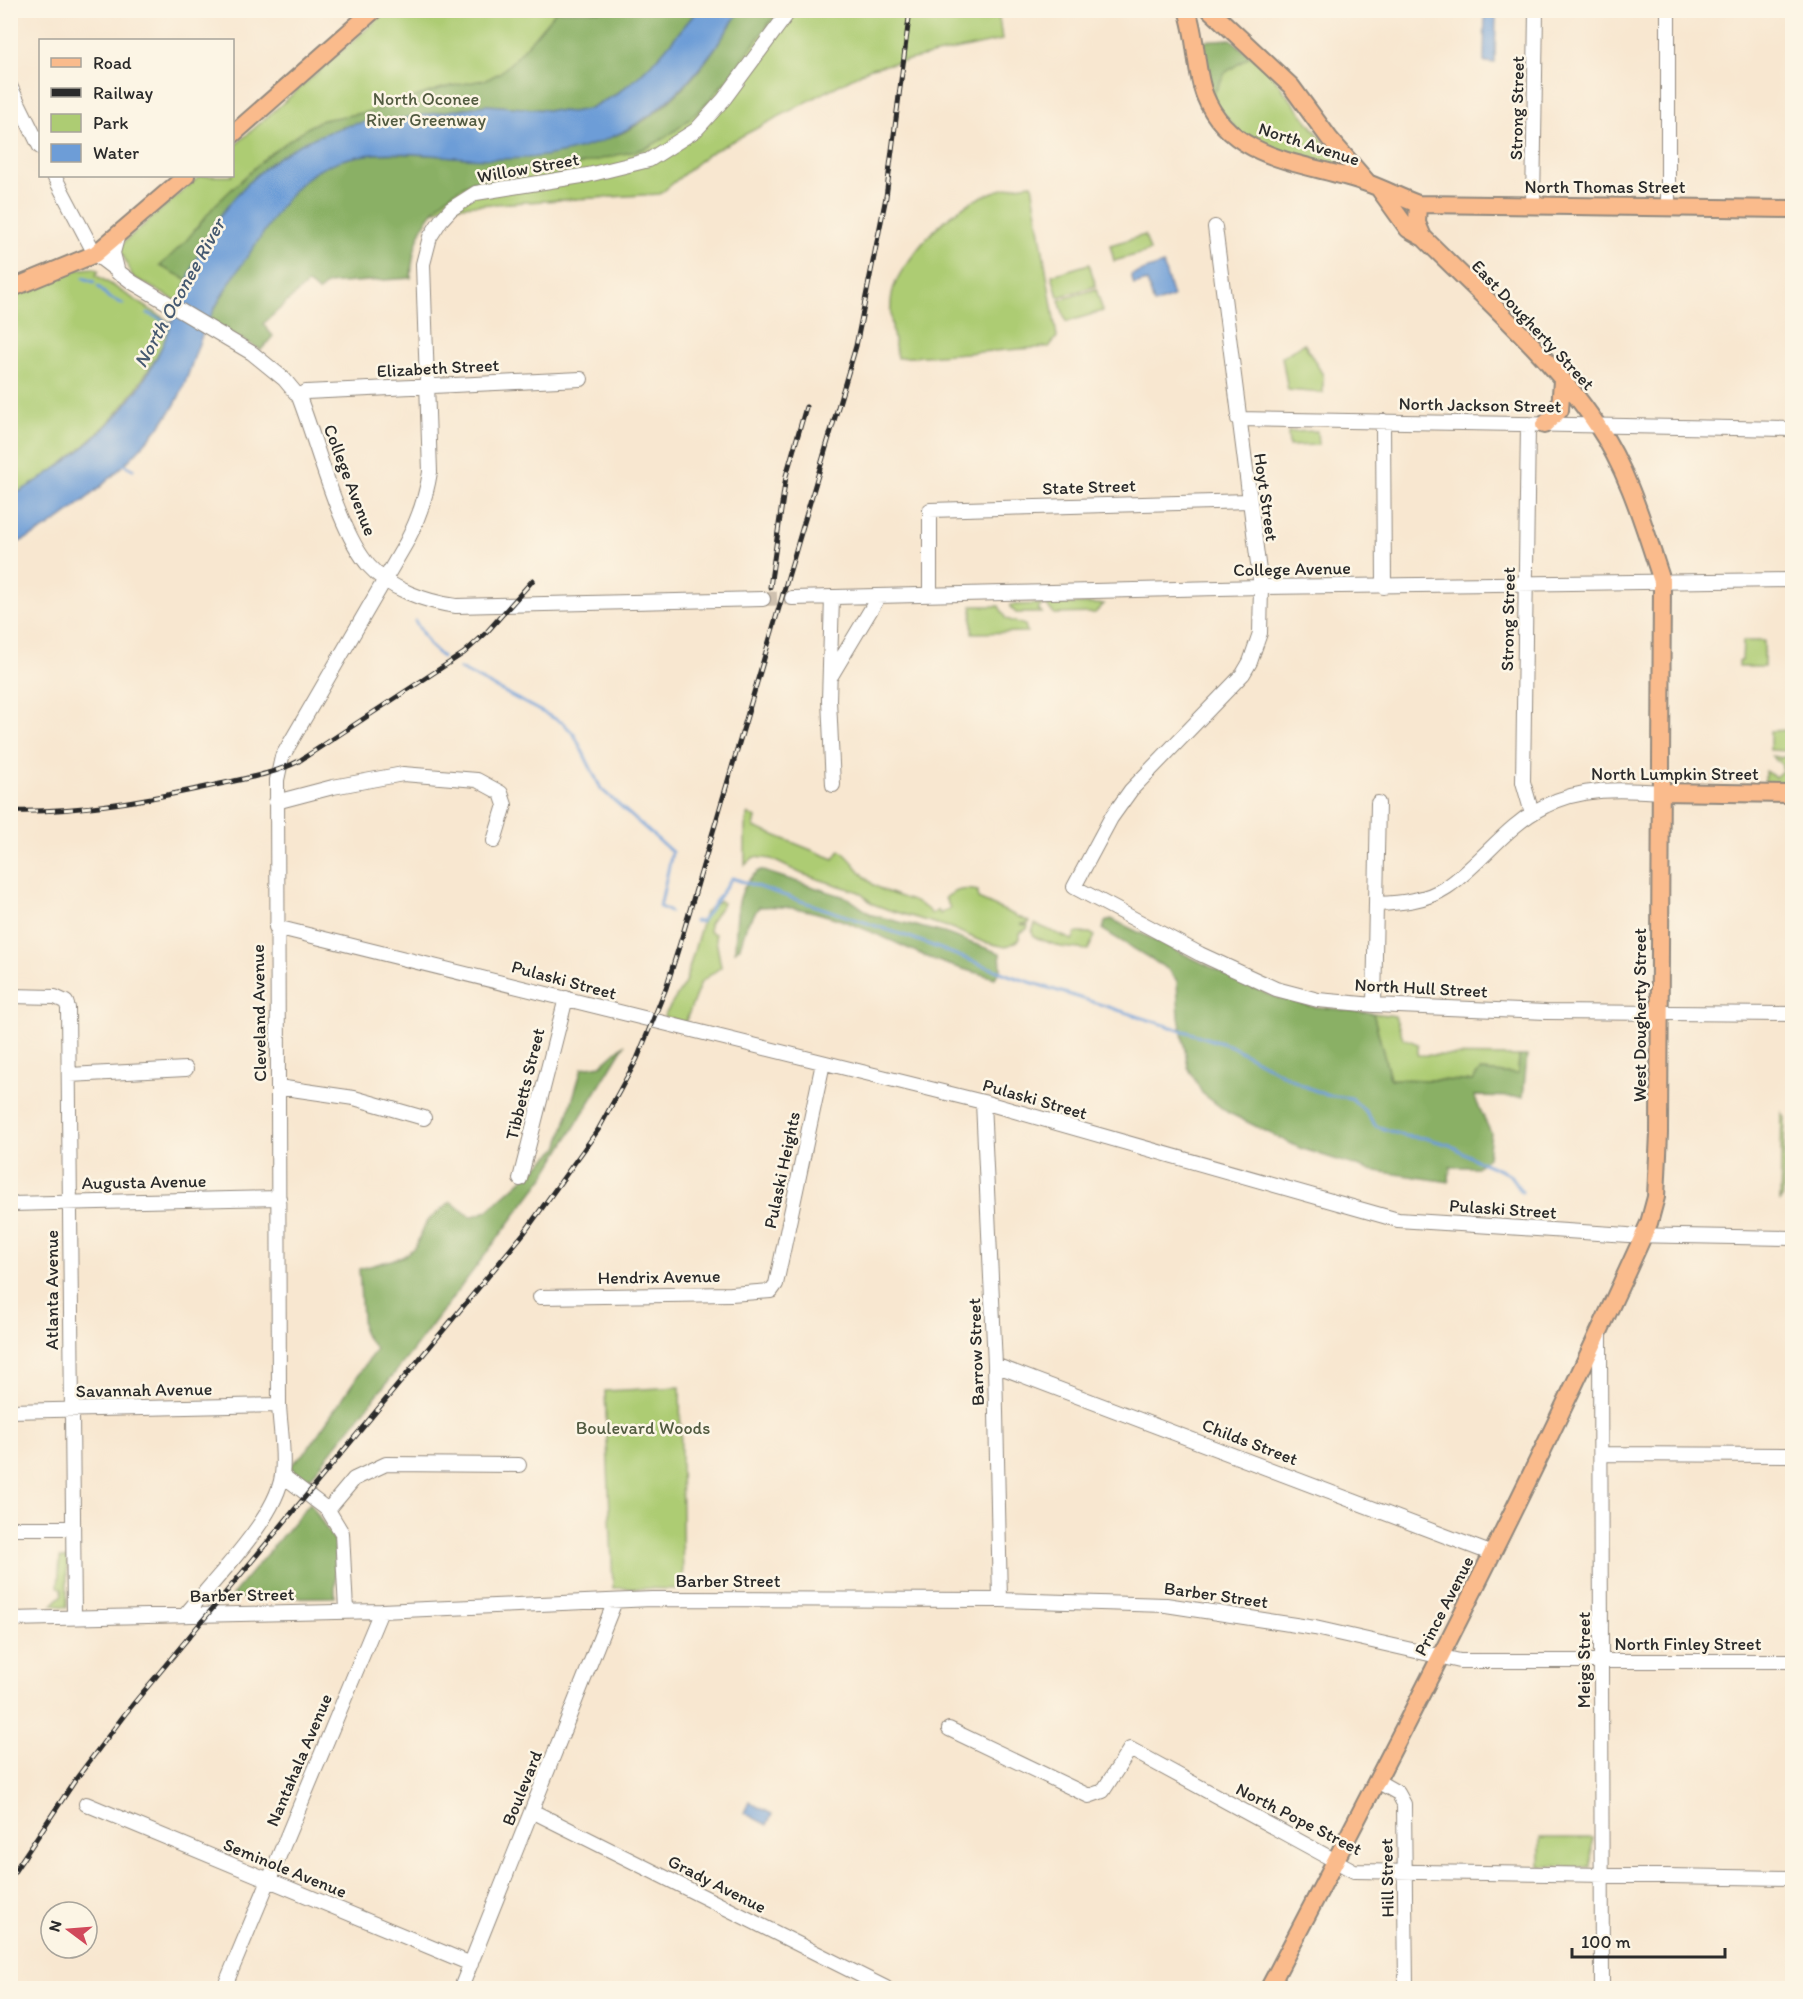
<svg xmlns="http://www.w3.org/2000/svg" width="1803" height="1999" viewBox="0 0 1803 1999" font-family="Itim,sans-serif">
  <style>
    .green { fill: #adcc73; stroke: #6c7c4f; stroke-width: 1.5 }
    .forest { fill: #8ab065; stroke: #5a6e48; stroke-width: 1.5 }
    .water { fill: #6d9dd7; stroke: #4c6481; stroke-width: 1.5 }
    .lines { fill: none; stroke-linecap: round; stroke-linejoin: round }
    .stream { stroke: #6d9dd7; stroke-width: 3 }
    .minor-tunnel { stroke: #cfc1af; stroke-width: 14; stroke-dasharray: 14 7; stroke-linecap: butt }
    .minor-casing { stroke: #92897e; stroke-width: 16 }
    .major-casing { stroke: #92897e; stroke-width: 20 }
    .minor { stroke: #fff; stroke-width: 14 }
    .major { stroke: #fabb8c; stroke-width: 16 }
    .rail-casing { stroke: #2b2b2b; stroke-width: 5 }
    .rail { stroke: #fcf5e5; stroke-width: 3; stroke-dasharray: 9; stroke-linecap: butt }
    .labels { text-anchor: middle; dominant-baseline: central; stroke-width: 5; stroke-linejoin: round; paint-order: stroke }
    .park-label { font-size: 18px; fill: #525b41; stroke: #fcf5e5 }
    .street-label { font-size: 18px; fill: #2b2b2b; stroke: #fcf5e5 }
    .water-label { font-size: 20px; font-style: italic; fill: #455970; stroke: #fcf5e5 }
  </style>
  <rect width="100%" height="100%" fill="#fcf5e5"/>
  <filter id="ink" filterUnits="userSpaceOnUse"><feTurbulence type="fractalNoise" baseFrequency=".0167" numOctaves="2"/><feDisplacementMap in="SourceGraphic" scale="12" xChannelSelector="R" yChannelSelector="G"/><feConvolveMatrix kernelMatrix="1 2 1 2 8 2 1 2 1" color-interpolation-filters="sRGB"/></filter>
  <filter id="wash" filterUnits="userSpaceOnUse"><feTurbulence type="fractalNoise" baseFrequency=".008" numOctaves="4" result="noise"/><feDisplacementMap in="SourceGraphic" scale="24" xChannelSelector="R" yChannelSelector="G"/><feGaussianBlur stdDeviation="1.35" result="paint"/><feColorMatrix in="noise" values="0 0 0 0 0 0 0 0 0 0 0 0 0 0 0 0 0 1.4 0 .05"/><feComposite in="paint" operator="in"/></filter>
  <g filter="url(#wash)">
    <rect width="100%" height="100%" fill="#f8e7d0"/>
    <path class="green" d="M387,11h611l4,29 -131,28 -163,86 -48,40 -217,13 -135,66 -61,67 -114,-63 -13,-28 4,-7 76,-66h32l1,-29z
      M1250,56l14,9 85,109 -102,-33 -36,-42 14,-26z
      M1032,184l25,153 -8,10 -152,11c-3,-20 -9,-43 -5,-64 3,-15 13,-28 22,-40 30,-40 67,-66 118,-70z
      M1145,235l5,16 -36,10 -4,-16z
      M1089,264l7,22 -38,11 -6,-22z
      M94,268l5,3 -3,4 77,49c-37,80 -86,130 -162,173v-202l69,-26z
      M1096,289l7,22 -37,11 -7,-22z
      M1304,343l19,32v18l-35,-3 -6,-33z
      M1317,431l1,14 -29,1 -1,-14z
      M1043,604l-5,5 4,4h-26l-6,-6v-2z
      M1045,604h59l-9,9 -41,1z
      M972,606h27l7,13 19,6 2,7 -55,1z
      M1743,641h21v26h-25v-6h3z
      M1789,730l-1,21 -18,-1v-19z
      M1772,756l7,1 1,2 2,-2h7l-1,27h-23v-13l10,6 7,-6v-6z
      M748,814l8,4 -2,9 80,32 6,-9c15,10 21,28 37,37 18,11 41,11 55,27l6,-4 2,4 10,-6 -5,-10c12,-9 19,-10 33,-7v8l52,23 -2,2h-8l8,2 -1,3 -7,4v6l-14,8 -23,-5 -32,-14 -62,-18 -16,-6 -14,-12 -57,-18 -31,-15 -17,-2 -9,8v-39z
      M720,901l3,2 -14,21v7l6,3 6,33 -20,15 -16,41 -21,-7 21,-33 20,-71z
      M1035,924l37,16 4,-7h14l5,3 -7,14 -27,-3 -27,-10 -2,-5z
      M1373,1013l22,3 8,22 15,6v11l101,1 -1,18 -37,-3 -9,10 -82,-2z
      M1782,1113l3,5 -2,78 -3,6z
      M680,1387l3,202 -70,-1 -8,-197z
      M60,1558h7v49l-15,-2 10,-10v-7l-4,-1z
      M1540,1838h52l-1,29 -51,-1z"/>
    <path class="forest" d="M556,11h141l-36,43 -22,22 -24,19 -27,14 -16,3 -86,-7 -105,17h-14l-28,6 -68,34 -30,30 -30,38 -23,50 -28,-14 25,-24 30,-37 52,-49 43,-30 12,-6 51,-9 69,-23 46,-9 13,-7 18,-17z
      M739,11h39c-37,49 -70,105 -126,134 -11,6 -24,8 -35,10 -15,4 -30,8 -45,11 -26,5 -55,3 -81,10 -52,13 -78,50 -80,102l-84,6 -9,8 -10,-9 -45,41 10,12 -12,14 -53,-29c24,-43 65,-118 104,-147 37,-27 90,-21 132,-18 48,5 93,3 139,-11 14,-4 30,-7 43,-14 51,-25 85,-73 113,-120z
      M1231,39l19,17 -25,17 -14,26 -11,-58z
      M760,870l88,28 24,17 72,18 56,20 1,15 -6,10c-23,-7 -48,-12 -70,-22 -50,-22 -109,-54 -166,-49l-12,17 -7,23 -5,4c2,-29 -2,-64 25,-81z
      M1111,919l158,76 41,11 63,7 17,66 82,2 8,-10 38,3 1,-18h8l-4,41 -49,-1 17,37 -3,24 -11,10h-27l-1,15 -80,-12 -69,-22 -73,-36 -25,-19 -14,-26 -9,-50 -2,-36 -8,-11 -66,-40 2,-8z
      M625,1044l-81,133 -134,177 -104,129 -17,-16 19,-18 68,-100 -13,-16 -4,-64 43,-12 13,-10 12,-26 24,-19 20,15 16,-6 71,-63 24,-80 19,-3z
      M310,1503l25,39v55l-92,1 -11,-3z"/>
    <path class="water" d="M697,11h42c-69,117 -149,158 -286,146 -46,-4 -97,-11 -139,16 -22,14 -36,38 -50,59 -20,30 -43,60 -57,92 -13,27 -18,57 -33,82 -28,45 -113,123 -163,139l-1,-48c47,-26 94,-61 125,-104 33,-45 42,-92 64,-140 22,-49 67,-96 117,-116 20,-8 43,-17 65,-15l105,-17 86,7 16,-3 27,-14 24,-19 22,-22z
      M1485,15h11l-1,48 -11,-1z
      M1163,264l10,33 -19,7 -7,-23 -13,4 -3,-10z
      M749,1802l23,12 -5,11 -23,-12z"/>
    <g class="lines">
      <path class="stream" d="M84,278l10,4
        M98,286l10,11 15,7
        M148,313l26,13
        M122,463l11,6
        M415,621l15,25 12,11
        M460,669l103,54 11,11 27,55 71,63 -12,55 10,5
        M695,921l6,1 31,-44 180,60 99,38 220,70 71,39 24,10 25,3 14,13 11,15 29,10 20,2 25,7 26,15 33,14 13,18"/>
    </g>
  </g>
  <g filter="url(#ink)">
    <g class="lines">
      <path class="minor-tunnel" d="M763,599l29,-1"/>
      <defs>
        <path id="minor" d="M10,86l30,61
          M54,176l41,78 37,28 120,71 32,26 15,18c18,46 40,135 70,169 20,23 58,36 87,40l307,-7
          M1533,206l3,-196
          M1668,207v-197
          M1215,227l46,360 -1,46 -10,29 -7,12 -112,116 -20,28 -37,69 126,67 76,35 42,11 56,5 172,7 246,2
          M118,234l-5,19 5,20
          M299,397l7,-5 275,-13
          M1238,419l554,10
          M1383,421l1,166
          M1528,424l-5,358 9,31
          M930,594v-84l319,-9
          M832,597l-3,103 4,85
          M792,598l469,-11 531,-7
          M831,676l48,-80
          M276,802l57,-15 70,-13 74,6 24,13 4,12 -11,36
          M1377,904c23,-1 49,-3 70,-17 35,-24 59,-62 98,-81 36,-19 77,-17 116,-14
          M276,927l707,175 415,118 230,15 164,3
          M10,996l45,1 11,5 2,6 6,609
          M1374,1005l4,-202
          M69,1075l117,-6
          M278,1087l76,11 70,20
          M983,1102l12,263 5,235
          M520,1179l46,-181
          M10,1204l269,-6
          M540,1297l191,-3 40,-3 5,-7 47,-221
          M1600,1331l2,657
          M995,1365l498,189
          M10,1411l269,-6
          M1602,1454l190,1
          M282,1475l46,35 14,23 4,77
          M328,1510l26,-31 32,-15 133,1
          M10,1528h62
          M186,1614c28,-34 91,-97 96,-139 3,-22 -2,-48 -3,-70l-2,-625 5,-23 124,-214c12,-23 20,-45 24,-71l-7,-208 7,-27 11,-17 10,-11 25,-16 112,-18 61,-15 47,-30 28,-31 66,-89
          M10,1619l371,-8 271,-12 348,1 166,5 149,23 145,33h332
          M949,1729l140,67 14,-5 27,-42 224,122 438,7
          M1377,1781l21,12 6,11 2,184
          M86,1804l385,160
          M532,1811l354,177
          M224,1988l157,-377
          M461,1988l154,-387"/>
        <path id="major" d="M1187,10c10,28 8,61 18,86 27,67 104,66 162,87 17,6 34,15 51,21l374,5
          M1210,10l81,76 38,52 39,45
          M232,135l142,-125
          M1380,190l28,39 14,8
          M10,289l85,-35 91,-78
          M1544,425l16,-15 2,-30
          M1661,792l131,2
          M1269,1988c132,-252 263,-505 380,-765l7,-26 3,-64 3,-552c-18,-54 -33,-109 -65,-156 -47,-70 -114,-128 -174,-188l-6,-14 1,-19"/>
      </defs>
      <use href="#minor" class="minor-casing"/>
      <use href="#major" class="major-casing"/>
      <use href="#minor" class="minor"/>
      <use href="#major" class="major"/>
      <defs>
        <path id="rail" d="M770,587l16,-111 20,-69
          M10,811c70,2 142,-12 210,-27 27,-6 54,-10 79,-23l165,-108 22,-20 47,-53
          M10,1878l66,-99 49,-65 399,-481 74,-103 39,-71 29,-71 16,-51 174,-591 30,-149 24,-187"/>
      </defs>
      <use href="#rail" class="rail-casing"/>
      <use href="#rail" class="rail"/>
    </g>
  </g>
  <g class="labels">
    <g class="park-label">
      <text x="426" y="99">North Oconee<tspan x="426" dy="21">River Greenway</tspan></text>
      <text x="643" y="1428">Boulevard Woods</text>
    </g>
    <g class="street-label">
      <text transform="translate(1517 108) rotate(-89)">Strong Street</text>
      <text transform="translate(1309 144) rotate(18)">North Avenue</text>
      <text transform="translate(528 168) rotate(-10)">Willow Street</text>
      <text x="1605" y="187">North Thomas Street</text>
      <text transform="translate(1533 325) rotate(47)">East Dougherty Street</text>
      <text transform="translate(438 368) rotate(-3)">Elizabeth Street</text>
      <text transform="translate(1480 405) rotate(1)">North Jackson Street</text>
      <text transform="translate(350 480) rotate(69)">College Avenue</text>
      <text transform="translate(1089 487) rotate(-2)">State Street</text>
      <text transform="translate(1266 497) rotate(82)">Hoyt Street</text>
      <text transform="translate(1292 569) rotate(-1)">College Avenue</text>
      <text transform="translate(1508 619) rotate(-89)">Strong Street</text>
      <text x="1675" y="774">North Lumpkin Street</text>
      <text transform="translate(564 980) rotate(15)">Pulaski Street</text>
      <text transform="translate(1421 988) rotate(3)">North Hull Street</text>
      <text transform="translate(259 1013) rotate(-91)">Cleveland Avenue</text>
      <text transform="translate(1640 1015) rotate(-90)">West Dougherty Street</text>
      <text transform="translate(525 1084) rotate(-76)">Tibbetts Street</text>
      <text transform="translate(1035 1099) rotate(16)">Pulaski Street</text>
      <text transform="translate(782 1170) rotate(-78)">Pulaski Heights</text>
      <text transform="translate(144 1182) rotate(-1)">Augusta Avenue</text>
      <text transform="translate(1503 1209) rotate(4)">Pulaski Street</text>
      <text transform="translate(659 1277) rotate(-1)">Hendrix Avenue</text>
      <text transform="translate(52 1290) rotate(-90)">Atlanta Avenue</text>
      <text transform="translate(976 1352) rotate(-92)">Barrow Street</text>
      <text transform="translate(144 1390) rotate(-1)">Savannah Avenue</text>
      <text transform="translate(1250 1442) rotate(21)">Childs Street</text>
      <text x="728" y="1581">Barber Street</text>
      <text transform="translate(242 1595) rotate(-1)">Barber Street</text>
      <text transform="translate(1216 1595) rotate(8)">Barber Street</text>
      <text transform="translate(1444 1606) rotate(-63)">Prince Avenue</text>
      <text x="1688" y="1644">North Finley Street</text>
      <text transform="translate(1584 1660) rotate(-90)">Meigs Street</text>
      <text transform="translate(299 1760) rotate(-67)">Nantahala Avenue</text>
      <text transform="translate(522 1788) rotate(-68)">Boulevard</text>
      <text transform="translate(1299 1819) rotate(27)">North Pope Street</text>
      <text transform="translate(285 1868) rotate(22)">Seminole Avenue</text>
      <text transform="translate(1387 1878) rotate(-91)">Hill Street</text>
      <text transform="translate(717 1884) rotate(27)">Grady Avenue</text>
    </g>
    <g class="water-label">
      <text transform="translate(179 293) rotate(-61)">North Oconee River</text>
    </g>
  </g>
  <rect width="1803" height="1999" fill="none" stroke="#fcf5e5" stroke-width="36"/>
  <rect x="39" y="39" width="195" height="138" fill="#fcf5e5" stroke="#a8a49b" stroke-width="1.5"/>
  <rect x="51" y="58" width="30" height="9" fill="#fabb8c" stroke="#a8a49b" stroke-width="1.5"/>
  <text x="93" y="69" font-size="18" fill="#2b2b2b">Road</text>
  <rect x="51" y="88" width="30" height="9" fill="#2b2b2b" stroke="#a8a49b" stroke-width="1.5"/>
  <text x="93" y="99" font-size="18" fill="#2b2b2b">Railway</text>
  <rect x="51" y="114" width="30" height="18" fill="#adcc73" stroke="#a8a49b" stroke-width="1.5"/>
  <text x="93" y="129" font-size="18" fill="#2b2b2b">Park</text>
  <rect x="51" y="144" width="30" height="18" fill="#6d9dd7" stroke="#a8a49b" stroke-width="1.5"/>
  <text x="93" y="159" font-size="18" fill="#2b2b2b">Water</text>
  <g transform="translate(69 1930) rotate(286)"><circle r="28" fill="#fcf5e5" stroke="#a8a49b" stroke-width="1.5"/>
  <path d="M0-4.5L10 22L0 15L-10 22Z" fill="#d1495b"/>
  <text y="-9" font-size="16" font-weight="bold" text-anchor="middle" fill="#2b2b2b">N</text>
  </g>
  <path d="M1572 1948v9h153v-9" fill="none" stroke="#2b2b2b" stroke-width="3"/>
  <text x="1581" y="1948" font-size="18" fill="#2b2b2b" stroke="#fcf5e5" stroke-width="4.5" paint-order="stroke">100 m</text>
</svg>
